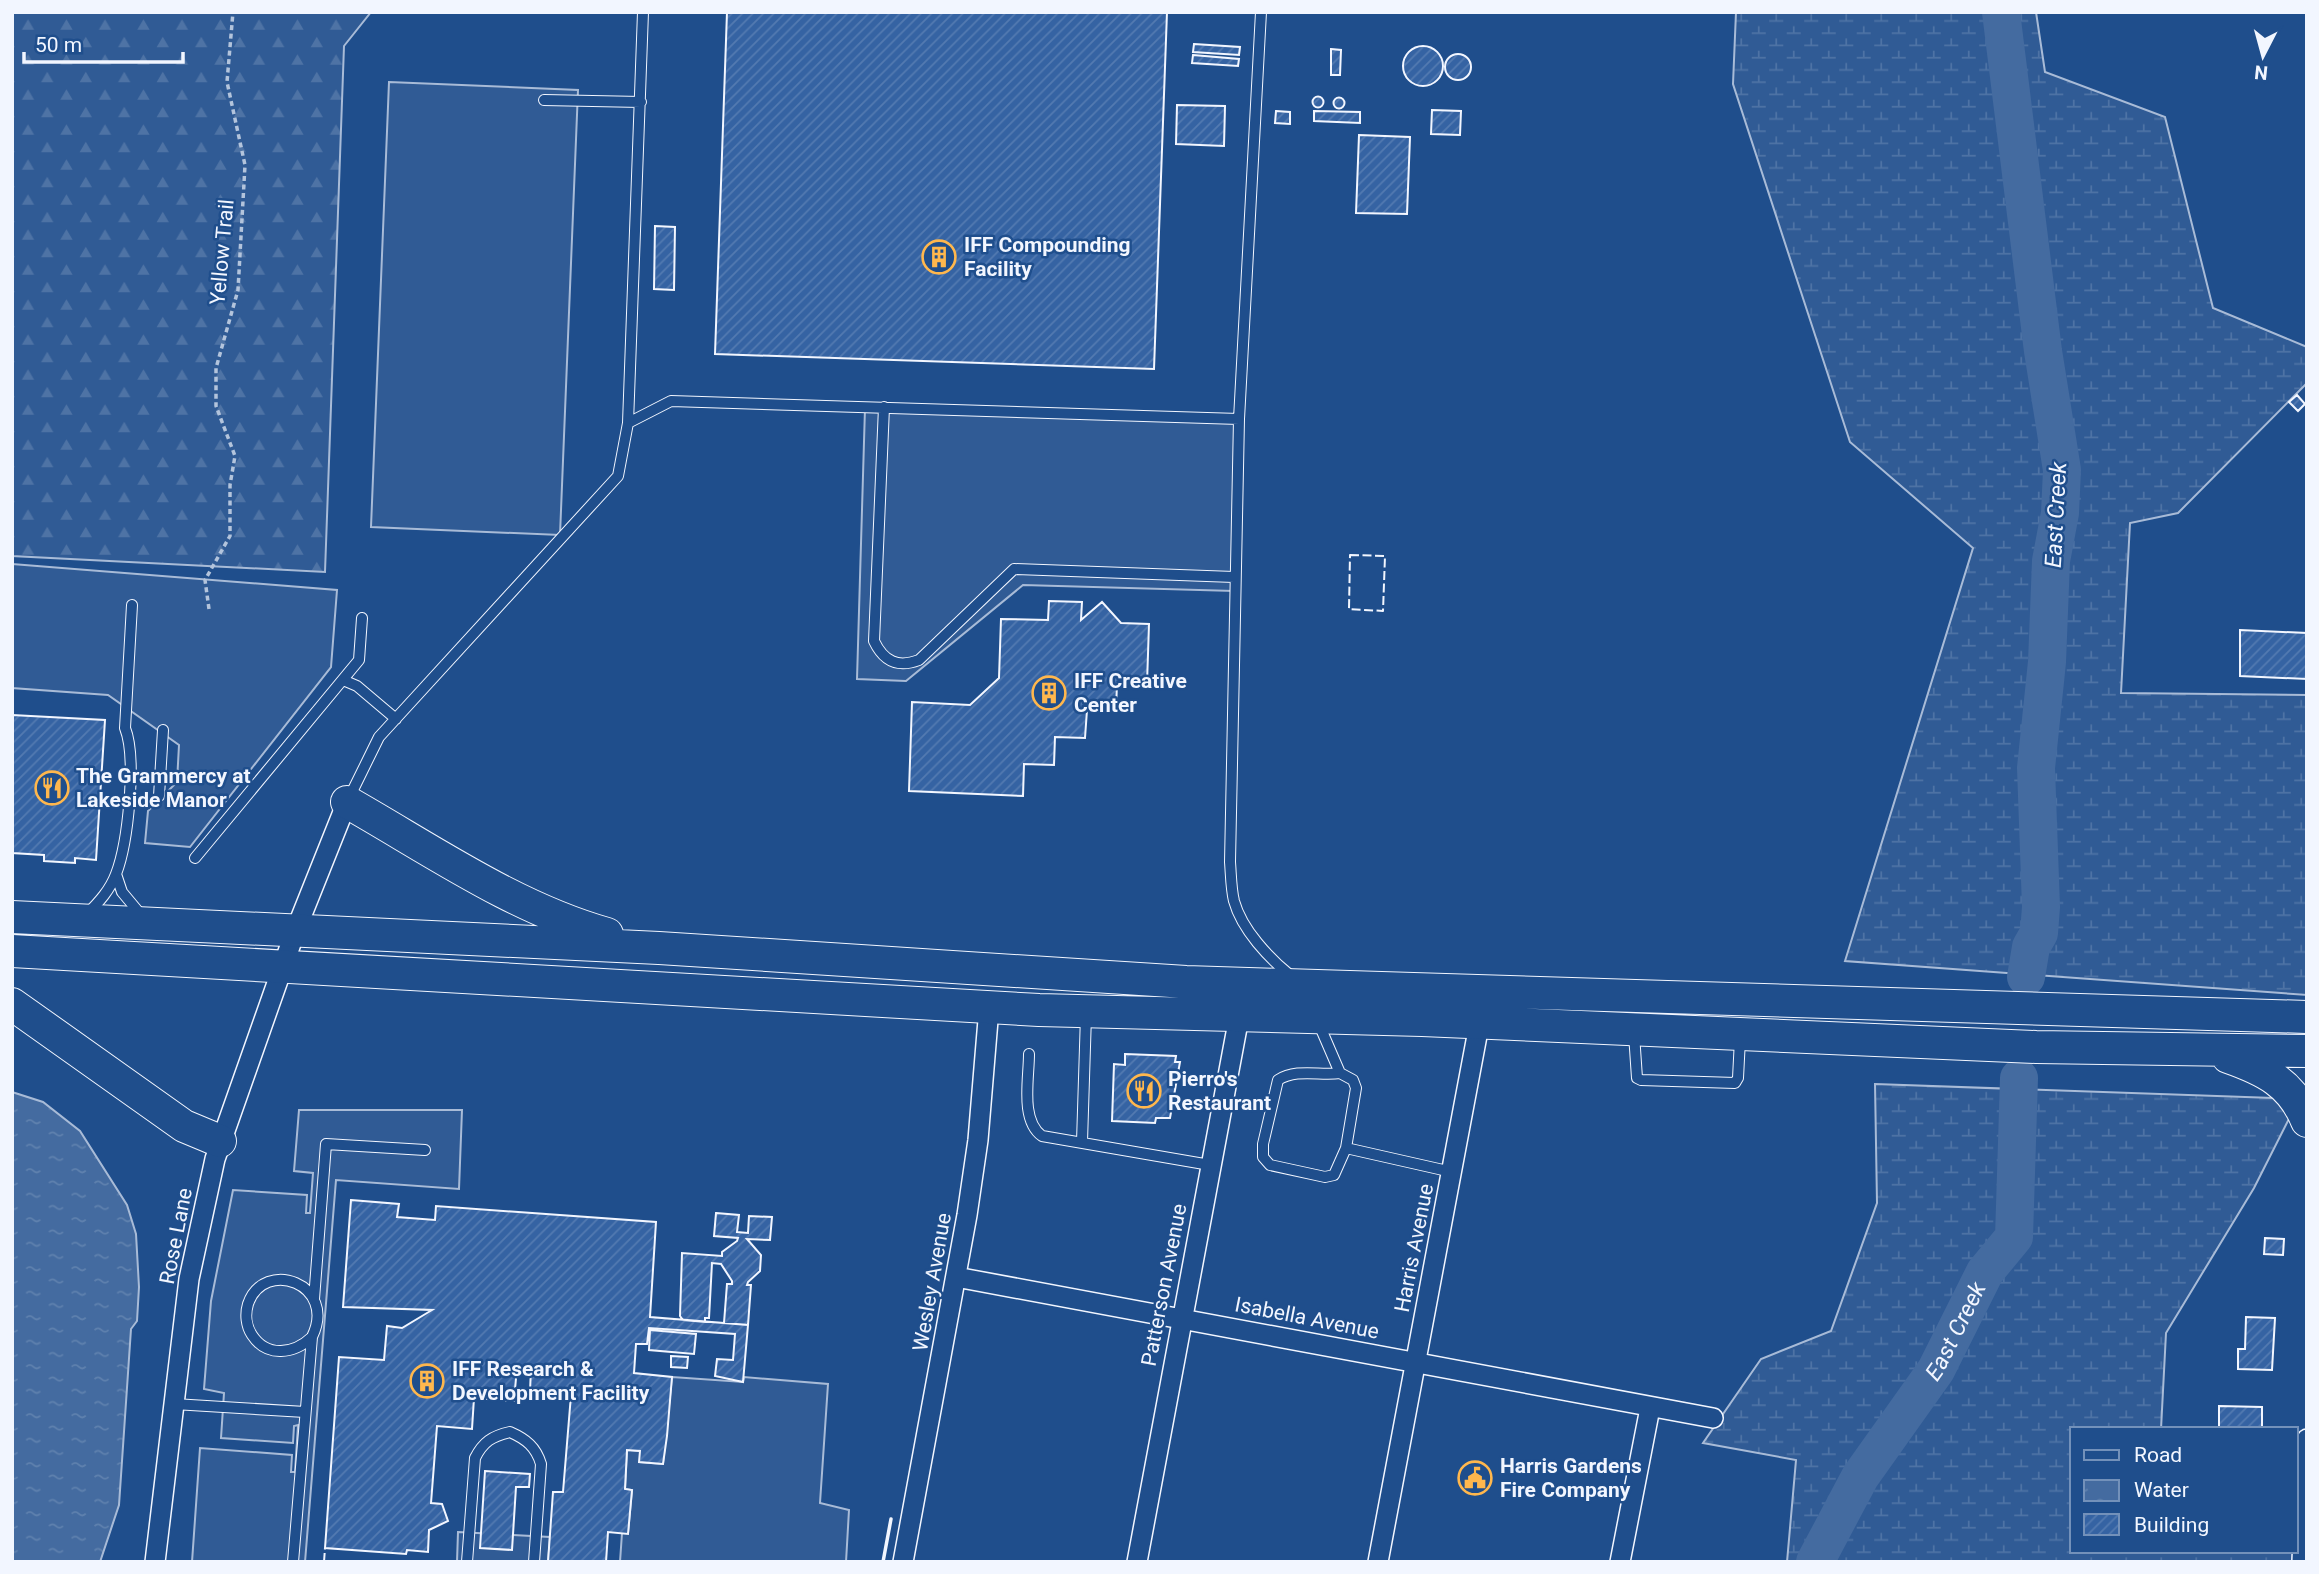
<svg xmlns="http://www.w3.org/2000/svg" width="2319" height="1574" viewBox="0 0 2319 1574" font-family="Roboto,sans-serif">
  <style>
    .forest { fill: url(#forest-firs); stroke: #a8bbd7; stroke-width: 2 }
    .wetland { fill: url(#wetland-marsh); stroke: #a8bbd7; stroke-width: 2 }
    .built { fill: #305b95; stroke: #a8bbd7; stroke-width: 2 }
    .water { fill: url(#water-ripples); stroke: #a8bbd7; stroke-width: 2 }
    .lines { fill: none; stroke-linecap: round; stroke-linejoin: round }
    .river { stroke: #446ba0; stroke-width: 38 }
    .building { fill: url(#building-hatch); stroke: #f2f6ff; stroke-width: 2 }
    .service-casing { stroke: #f2f6ff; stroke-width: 12 }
    .minor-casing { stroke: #f2f6ff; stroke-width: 22 }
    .trunk-casing { stroke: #f2f6ff; stroke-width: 34 }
    .path { stroke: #b3c4dc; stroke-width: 3.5; stroke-dasharray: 5 3.5; stroke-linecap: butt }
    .service { stroke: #1f4e8c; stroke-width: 10 }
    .minor { stroke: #1f4e8c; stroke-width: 19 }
    .trunk { stroke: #1f4e8c; stroke-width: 32 }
    .fence { stroke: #f2f6ff; stroke-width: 2; stroke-dasharray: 9 3.5; stroke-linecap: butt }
    .wall { stroke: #f2f6ff; stroke-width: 3.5 }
    .labels { text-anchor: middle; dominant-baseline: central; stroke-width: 5; stroke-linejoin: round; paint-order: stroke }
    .poi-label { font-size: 21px; font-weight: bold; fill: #f2f6ff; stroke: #1f4e8c; text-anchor: start }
    .street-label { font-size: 21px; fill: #f2f6ff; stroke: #1f4e8c }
    .water-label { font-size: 23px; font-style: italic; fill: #f2f6ff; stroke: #1f4e8c }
  </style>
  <defs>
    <pattern id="forest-firs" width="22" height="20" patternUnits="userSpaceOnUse" patternTransform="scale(1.75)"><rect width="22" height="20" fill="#305b95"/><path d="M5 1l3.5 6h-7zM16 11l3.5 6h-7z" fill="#4e73a5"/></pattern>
    <pattern id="wetland-marsh" width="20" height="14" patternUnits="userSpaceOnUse" patternTransform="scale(1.75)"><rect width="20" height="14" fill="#305b95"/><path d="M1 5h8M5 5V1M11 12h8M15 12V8" fill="none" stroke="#4e73a5"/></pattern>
    <pattern id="water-ripples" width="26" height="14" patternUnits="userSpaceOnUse" patternTransform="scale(1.75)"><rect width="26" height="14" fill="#446ba0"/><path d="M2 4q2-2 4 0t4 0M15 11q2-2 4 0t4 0" fill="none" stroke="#5f81ae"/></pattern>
    <pattern id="building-hatch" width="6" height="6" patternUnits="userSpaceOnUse" patternTransform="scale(1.75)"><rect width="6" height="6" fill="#3563a3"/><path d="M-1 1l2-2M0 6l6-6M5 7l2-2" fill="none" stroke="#537ab1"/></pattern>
  </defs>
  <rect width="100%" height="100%" fill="#1f4e8c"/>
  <path class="forest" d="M12,12h359l-27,34 -19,526 -313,-16z"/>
  <path class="wetland" d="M1736,12h300l9,60 120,45 48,191 94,39v36l-129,130 -48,10 -9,170 186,2v300l-462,-34 128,-413 -123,-106 -117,-358z
    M1875,1084l424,15 -45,89 -88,145 -5,96h-89v122h224l2,11h-511l9,-102 -93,-17 58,-84 70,-28 46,-128z"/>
  <path class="built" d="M389,82l189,8 -18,445 -189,-8z
    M865,408l374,11 -5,172 -211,-6 -117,96 -49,-2z
    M12,564l325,26 -6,77 -141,180 -45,-4 3,-32 29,-29 2,-37 -71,-50 -96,-7z
    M299,1110h163l-3,79 -123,-9 -31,382h-113l8,-114 92,7 -1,17h4l3,-47 -4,1 -1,17 -72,-5 3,-45 -20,-4 7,-88 22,-111 74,5 -1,18h4l3,-40 -19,-2z
    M672,1377l71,5 1,-5 84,7 -8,119 29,7 -3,52h-226l2,-29h6l4,-43 -7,-1 2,-39 13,1v11l23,2z
    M458,1532l92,5 -2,25h-91z"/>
  <path class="water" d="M12,1092l31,10 37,29 47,74 9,29 3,53 -2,34 -6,8 -12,176 -19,57h-88z"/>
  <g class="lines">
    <g class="river">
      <path d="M2001,12l42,339 19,119 -2,43 -9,48 -4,101 -11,106 5,139 -2,26 -8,14 -5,30"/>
      <path id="s1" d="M1815,1562l45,-85 76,-107 49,-98 29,-35 5,-159"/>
    </g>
  </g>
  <path class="building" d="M727,12h440l-13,357 -439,-15z
    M1194,44l46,3 -1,8 -46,-3z
    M1403 66a20 20 0 1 1 40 0a20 20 0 1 1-40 0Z
    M1331,49l10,1 -1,25h-9z
    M1445 67a13 13 0 1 1 26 0a13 13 0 1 1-26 0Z
    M1193,55l46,4 -1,7 -46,-3z
    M1312.5 102a5.5 5.5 0 1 1 11 0a5.5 5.5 0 1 1-11 0Z
    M1333.5 103a5.5 5.5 0 1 1 11 0a5.5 5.5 0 1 1-11 0Z
    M1177,105l48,1 -1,40 -48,-2z
    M1432,110l29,1 -1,24 -29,-1z
    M1276,111l14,1v12l-15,-1z
    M1314,111l46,1v11l-46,-2z
    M1359,135l51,2 -3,77 -51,-1z
    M655,226l20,1 -1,63 -20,-1z
    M2297,395l8,9 -7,7 -9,-9z
    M1049,601l33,1 -1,18 21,-18 19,21 28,1 -2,60 -30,-1 -1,28 -29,-1 -2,28 -30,-1 -1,28 -30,-1 -1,32 -114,-5 3,-89 58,3 29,-27 2,-59 47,1z
    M2240,630l67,3v46l-67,-3z
    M12,715l93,5 -9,140 -21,-2v5l-31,-2v-6l-32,-2z
    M1125,1054l51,2 -1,6h5l-10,56h-14l-1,5 -43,-2 2,-57 11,1z
    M351,1200l48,4 -2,13 38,3 1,-14 220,16 -6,95 98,8 -5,57 -28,-6 2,-17 16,1 2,-26 -86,-6 -2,16h-11l-2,29 38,4 -5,59 -4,28 -24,-2 1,-11 -13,-1 -2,39 7,1 -4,44 -20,-2 -2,30h-58l5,-70h10l8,-97 -41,-3 1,-25h-14l-3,34 -40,-3 -2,31 -35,-3 -6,77 11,1 6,17 -19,9 -1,22 -21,-2 -1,4 -81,-6 14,-191 45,3 3,-34 15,2 30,-18 -89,-3z
    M716,1213l23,2 -2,17 11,1 1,-17 23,1 -2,23 -23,-1 14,16 -1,16 -12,11 -1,3h4l-3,40 -24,-2 3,-39h5v-3l-11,-17 -9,-1 -3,55h-4v4l-22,-2 -3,-4 2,-63 40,3v-4l15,-11 1,-3 -24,-2z
    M2265,1238l19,1 -1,16 -19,-1z
    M2246,1317l29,1 -3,52 -34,-1v-20h7z
    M650,1330l46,4 -2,20 -45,-4z
    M671,1356l17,1 -1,11 -16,-1z
    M2219,1406l43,1v22h-43z
    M485,1471l45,3 -1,13h-13l-4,63 -32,-2z"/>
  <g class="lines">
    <defs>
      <path id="service" d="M1261,12l-22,407 -9,443c1,12 1,27 4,39 8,29 35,57 57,75
        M544,100l97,2
        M884,407l-10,234c10,21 24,27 45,19l95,-91 220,8
        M628,423l15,-411
        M343,680l14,6 39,33
        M159,796l4,-66
        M349,798l30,-61 239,-261 10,-53 43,-22 568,18
        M195,858l164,-198 3,-42
        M116,874l6,18 20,24
        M87,914c12,-12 23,-24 29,-40 12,-31 21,-116 9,-146l7,-123
        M1318,1022l22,51 13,7 3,8 -10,60 -12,27 -9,2 -55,-12 -7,-8v-13l15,-64c19,-12 42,-4 62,-7
        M1634,1034l3,44 4,2 94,3 3,-5 2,-39
        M1029,1054c0,25 -9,66 13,82l168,29
        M1082,1142l4,-127
        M1346,1148l106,24
        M314,1299l12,-155 99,6
        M174,1404l131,8
        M293,1562l19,-225c26,-53 -48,-80 -64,-33 -3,10 -2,22 4,31 15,23 42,19 60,2
        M467,1562l8,-104c8,-16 17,-22 35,-26 16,7 26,15 31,32l-7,98"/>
      <path id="minor" d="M956,1277l757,141
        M155,1562l34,-283 26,-120 80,-227 52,-130
        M903,1562l64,-347 11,-75 11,-132
        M1137,1562l102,-545
        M1378,1562l101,-537
        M1620,1562l30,-154
        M2302,1562l5,-123"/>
      <path id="trunk" d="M347,802c83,47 167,106 260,132
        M12,917l647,31 527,34 1121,35
        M12,951l1027,59 383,10 614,27 271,4
        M12,1004l172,122 36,15
        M2228,1057c37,13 64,26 79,64"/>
    </defs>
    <use href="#service" class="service-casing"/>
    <use href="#minor" class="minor-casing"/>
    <use href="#trunk" class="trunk-casing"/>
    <path class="path" d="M209,609l-4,-29 25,-44v-51l5,-29 -19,-50v-38l22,-78 7,-125 -18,-83 6,-70"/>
    <use href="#service" class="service"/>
    <use href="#minor" class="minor"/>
    <use href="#trunk" class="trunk"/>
    <path class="fence" d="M1350,555l35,1 -2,55 -34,-2z
      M324,1562l1,-14"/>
    <path class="wall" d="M883,1562l8,-43"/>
  </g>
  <defs>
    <symbol id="building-ring" viewBox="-11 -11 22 22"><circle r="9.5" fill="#1f4e8c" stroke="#ffb74d" stroke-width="1.5"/><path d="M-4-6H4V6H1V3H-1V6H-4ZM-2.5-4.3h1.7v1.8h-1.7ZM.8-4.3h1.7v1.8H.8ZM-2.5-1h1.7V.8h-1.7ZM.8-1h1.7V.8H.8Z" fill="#ffb74d"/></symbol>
    <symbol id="restaurant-ring" viewBox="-11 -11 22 22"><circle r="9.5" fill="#1f4e8c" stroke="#ffb74d" stroke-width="1.5"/><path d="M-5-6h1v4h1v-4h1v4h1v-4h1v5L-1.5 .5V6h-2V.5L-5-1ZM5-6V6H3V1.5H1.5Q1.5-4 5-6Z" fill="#ffb74d"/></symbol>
    <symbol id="civic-ring" viewBox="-11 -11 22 22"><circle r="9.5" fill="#1f4e8c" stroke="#ffb74d" stroke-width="1.5"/><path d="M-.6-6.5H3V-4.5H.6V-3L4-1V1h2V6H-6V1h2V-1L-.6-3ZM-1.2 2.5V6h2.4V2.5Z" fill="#ffb74d"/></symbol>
  </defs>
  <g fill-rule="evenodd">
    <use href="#building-ring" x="920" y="238" width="38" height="38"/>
    <use href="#building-ring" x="1030" y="674" width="38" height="38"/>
    <use href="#restaurant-ring" x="33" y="769" width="38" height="38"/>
    <use href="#restaurant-ring" x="1125" y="1072" width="38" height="38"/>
    <use href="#building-ring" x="408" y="1362" width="38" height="38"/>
    <use href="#civic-ring" x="1456" y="1459" width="38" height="38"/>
  </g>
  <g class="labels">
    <g class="poi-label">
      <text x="964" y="245">IFF Compounding<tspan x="964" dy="24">Facility</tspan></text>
      <text x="1074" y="681">IFF Creative<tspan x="1074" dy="24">Center</tspan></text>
      <text x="76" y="776">The Grammercy at<tspan x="76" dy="24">Lakeside Manor</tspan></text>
      <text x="1168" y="1079">Pierro's<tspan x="1168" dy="24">Restaurant</tspan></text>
      <text x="452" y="1369">IFF Research &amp;<tspan x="452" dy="24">Development Facility</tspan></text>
      <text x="1500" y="1466">Harris Gardens<tspan x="1500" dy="24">Fire Company</tspan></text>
    </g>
    <g class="street-label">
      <text transform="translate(222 252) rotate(-85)">Yellow Trail</text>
      <text transform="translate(176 1236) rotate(-79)">Rose Lane</text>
      <text transform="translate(1414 1248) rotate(-79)">Harris Avenue</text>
      <text transform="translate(932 1282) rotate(-80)">Wesley Avenue</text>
      <text transform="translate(1164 1285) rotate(-79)">Patterson Avenue</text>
      <text transform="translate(1307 1318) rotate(11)">Isabella Avenue</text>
    </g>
    <g class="water-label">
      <text transform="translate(2056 515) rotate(-87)">East Creek</text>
      <text stroke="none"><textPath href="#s1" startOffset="271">East Creek</textPath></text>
    </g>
  </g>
  <rect width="2319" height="1574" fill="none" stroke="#f2f6ff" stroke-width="28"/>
  <rect x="2070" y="1427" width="228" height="126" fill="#1f4e8c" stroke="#7391ba" stroke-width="2"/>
  <rect x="2084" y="1450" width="35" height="10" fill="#1f4e8c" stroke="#7391ba" stroke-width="2"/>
  <text x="2134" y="1462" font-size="21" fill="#f2f6ff">Road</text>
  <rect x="2084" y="1480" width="35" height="21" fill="url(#water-ripples)" stroke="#7391ba" stroke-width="2"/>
  <text x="2134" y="1497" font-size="21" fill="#f2f6ff">Water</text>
  <rect x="2084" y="1514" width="35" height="21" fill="url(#building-hatch)" stroke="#7391ba" stroke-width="2"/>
  <text x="2134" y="1532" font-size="21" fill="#f2f6ff">Building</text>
  <g transform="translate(2263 56) rotate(186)" stroke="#1f4e8c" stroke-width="5" paint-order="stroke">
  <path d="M0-5L12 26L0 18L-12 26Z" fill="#f2f6ff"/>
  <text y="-10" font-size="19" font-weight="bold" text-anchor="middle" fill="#f2f6ff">N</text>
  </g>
  <path d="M24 52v10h159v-10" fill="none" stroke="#f2f6ff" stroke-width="3.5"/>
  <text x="35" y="52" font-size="21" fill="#f2f6ff" stroke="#1f4e8c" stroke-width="5" paint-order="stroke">50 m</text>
</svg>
